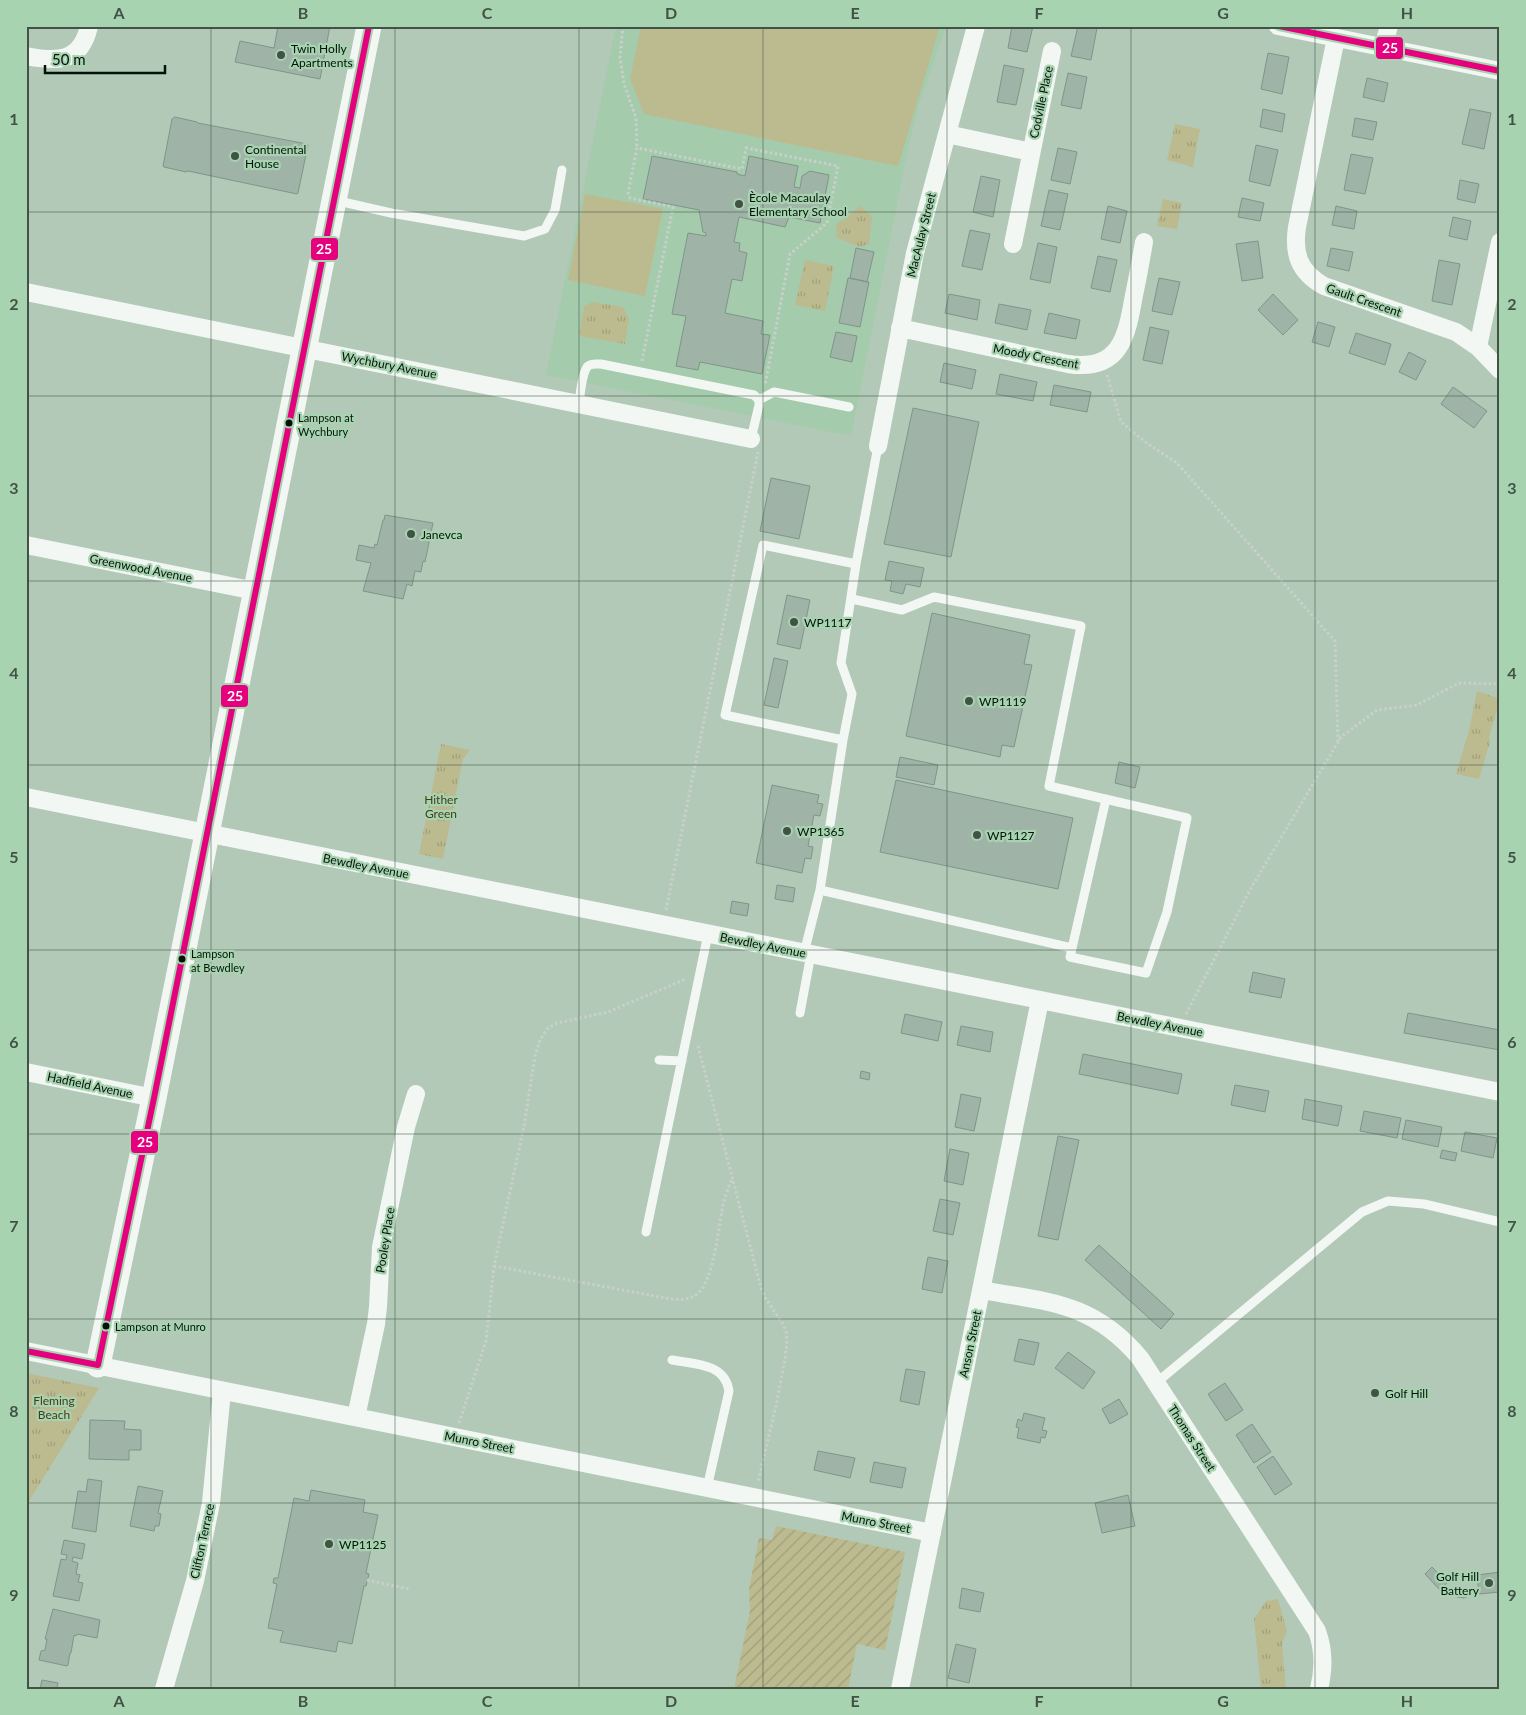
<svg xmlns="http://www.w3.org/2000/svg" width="1526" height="1715" viewBox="0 0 1526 1715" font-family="Lato,sans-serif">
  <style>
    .built { fill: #a5cbad }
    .grass { fill: #bcba8f }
    .park { fill: url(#park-tufts) }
    .garden { fill: url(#garden-furrows) }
    .building { fill: #9fb3a7; stroke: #7f9589 }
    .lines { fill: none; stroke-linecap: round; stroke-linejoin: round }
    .path { stroke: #c9d0cb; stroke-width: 3; stroke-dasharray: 2.5 2.5; stroke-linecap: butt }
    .lane { stroke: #f3f7f4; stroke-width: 9 }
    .street { stroke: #f3f7f4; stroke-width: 18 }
    .secondary { stroke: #f3f7f4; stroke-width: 25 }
    .bus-1-casing { stroke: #a8d3b1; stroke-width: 10 }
    .bus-1 { stroke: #e5007d; stroke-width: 6 }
    .grid { fill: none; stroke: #415345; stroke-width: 1; stroke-opacity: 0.55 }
    .poi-dot { fill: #415345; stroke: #a8d3b1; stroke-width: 2 }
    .bus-dot { fill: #041308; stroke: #a8d3b1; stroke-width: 2 }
    .labels { text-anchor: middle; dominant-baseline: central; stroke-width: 4.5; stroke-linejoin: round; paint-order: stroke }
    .bus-label { font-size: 11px; fill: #041308; stroke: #a8d3b1; text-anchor: start }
    .poi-label { font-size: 12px; fill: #041308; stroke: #a8d3b1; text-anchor: start }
    .street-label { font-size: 12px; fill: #041308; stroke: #a8d3b1 }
    .park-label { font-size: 12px; fill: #483b17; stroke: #a8d3b1 }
    .line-badge { stroke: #a8d3b1; stroke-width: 2 }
    .badge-label { font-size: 14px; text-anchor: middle; font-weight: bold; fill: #fff }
    .neatline { fill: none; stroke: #415345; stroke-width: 2 }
    .grid-label { font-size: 16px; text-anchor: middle; font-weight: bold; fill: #415345 }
  </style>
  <defs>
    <pattern id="park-tufts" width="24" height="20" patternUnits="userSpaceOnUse" patternTransform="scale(1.25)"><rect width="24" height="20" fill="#bcba8f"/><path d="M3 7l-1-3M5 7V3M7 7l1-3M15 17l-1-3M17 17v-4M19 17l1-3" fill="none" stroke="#a09f7a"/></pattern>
    <pattern id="garden-furrows" width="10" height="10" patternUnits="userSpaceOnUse" patternTransform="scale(1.25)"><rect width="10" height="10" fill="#bcba8f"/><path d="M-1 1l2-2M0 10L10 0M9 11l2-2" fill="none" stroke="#a09f7a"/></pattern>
  </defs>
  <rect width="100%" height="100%" fill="#b2c9b7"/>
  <path class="built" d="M616,26h330l-26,76 -11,42 -58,292 -305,-61z"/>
  <path class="grass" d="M641,26h299l-42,140 -254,-52 -14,-35z
    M585,194l78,15 -18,87 -77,-16z"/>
  <path class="park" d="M1175,124l25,5 -7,38 -26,-7z
    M1163,199l19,4 -5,26 -20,-3z
    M861,206l11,11 -3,27 -9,3 -23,-9 -1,-13z
    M805,260l29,6 -9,45 -30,-6z
    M592,302l31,5 6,12 -4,25 -46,-8 5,-29z
    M1477,691l23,8 -11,38 1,5 -11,37 -23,-5 13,-43z
    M441,744l29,6 -7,9 -20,100 -24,-5z
    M26,1373l73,15 -73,118z
    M1278,1599l9,32 -5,12 4,46h-25l-7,-70 12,-18z"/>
  <path class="garden" d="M776,1526l129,26 -20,98 -28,-6 -9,45h-114l16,-78 -1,-22 10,-51 13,2z"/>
  <path class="building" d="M278,26h52l-10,53 -85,-17 5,-21 34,7z
    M1012,26h21l-6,26 -19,-4z
    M1078,26l19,2 -6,32 -20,-4z
    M1268,53l21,4 -7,37 -21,-5z
    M1004,65l20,4 -8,36 -19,-3z
    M1068,73l19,4 -6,32 -20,-4z
    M1367,78l21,5 -4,19 -21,-5z
    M1263,109l22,5 -3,18 -22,-5z
    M1470,109l21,4 -7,36 -22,-5z
    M175,117l22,5 1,1 109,21 1,1 -10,48 -1,1 -109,-23 -2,1 -22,-5 -1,-1 9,-47z
    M1355,118l22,4 -4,18 -21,-4z
    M1256,145l22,5 -8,36 -21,-5z
    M1058,148l19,4 -7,32 -19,-4z
    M1351,154l22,4 -8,36 -21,-4z
    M652,156l85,16v2l8,2 4,-20 49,10 -4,21 6,1 2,-12 8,-5 19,4 -9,48 -31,-6 -4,10 -46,-10 -5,25 6,1 -1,8 8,2 -5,28 -10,-2 -7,34 38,8 -2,13 9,1 -8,39 -62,-12 -2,8 -22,-4 10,-50 -14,-2 16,-81 18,3v-3l-3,-1 -4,-22 -56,-11z
    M981,176l19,4 -7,37 -20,-5z
    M1460,180l19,4 -4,19 -18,-4z
    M1049,190l19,4 -8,36 -19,-4z
    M1242,198l22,5 -4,18 -22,-4z
    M1108,206l19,5 -7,32 -19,-4z
    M1336,206l21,5 -3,18 -22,-4z
    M1453,217l18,4 -4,19 -18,-4z
    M970,230l20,4 -8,36 -20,-4z
    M1258,241l5,37 -21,3 -6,-37z
    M1038,243l19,4 -7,36 -20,-4z
    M856,248l18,4 -7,30 -17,-4z
    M1331,248l22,4 -4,19 -22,-5z
    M1098,256l19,4 -7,32 -19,-4z
    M1439,260l21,4 -8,41 -20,-4z
    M848,278l21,4 -9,45 -21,-4z
    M1159,278l21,4 -8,33 -20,-4z
    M949,294l31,6 -3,20 -32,-7z
    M1273,294l25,26 -15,15 -25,-25z
    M999,304l32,6 -4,20 -32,-7z
    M1049,313l31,7 -4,19 -32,-6z
    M1318,322l17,5 -6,20 -17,-5z
    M1150,327l19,4 -7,33 -19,-4z
    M836,332l21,4 -5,26 -22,-5z
    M1356,333l35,11 -6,21 -36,-12z
    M1409,352l17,9 -10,19 -17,-8z
    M944,363l32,7 -4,19 -32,-7z
    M1000,374l37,8 -4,19 -37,-7z
    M1054,385l37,7 -4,20 -37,-7z
    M1453,387l34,24 -13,17 -33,-24z
    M913,408l66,14 -28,135 -67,-13z
    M771,478l39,8 -11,53 -39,-8z
    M385,515l48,8 -8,39 -2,-1 -2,11 -6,-1 -3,15 -5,-2 -4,15 -40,-8 8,-28 -15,-3 3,-15 15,3 1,-4 2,1 6,-25h1z
    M889,561l35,7 -4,19 -14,-3 -3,10 -13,-3 2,-10 -7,-1z
    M787,595l23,5 -10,49 -23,-5z
    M932,613l98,22 -6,29 8,1 -18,82 -12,-2 -2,12 -94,-21z
    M774,658l14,3 -10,47 -14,-3z
    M900,757l38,8 -4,20 -38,-8z
    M1119,762l21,5 -5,21 -20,-5z
    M896,780l177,38 -15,71 -178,-37z
    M772,785l47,10 -2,8 6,1 -3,12 -6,-1 -6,31 5,1 -2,12 -6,-1 -3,15 -46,-10z
    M777,885l18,3 -2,14 -18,-3z
    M732,901l17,3 -2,12 -17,-3z
    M1253,972l32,7 -4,19 -32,-6z
    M1408,1013l92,17v20l-96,-17z
    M905,1014l37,8 -4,19 -37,-8z
    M961,1026l32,6 -3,20 -33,-7z
    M1083,1054l99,20 -4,20 -99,-20z
    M861,1071l9,2 -1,7 -9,-2z
    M1235,1085l34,6 -4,21 -34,-7z
    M961,1094l20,4 -7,33 -19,-4z
    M1305,1099l37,7 -4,20 -36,-7z
    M1364,1111l37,7 -4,20 -37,-7z
    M1406,1120l36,7 -4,20 -36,-8z
    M1465,1132l32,6 -4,20 -32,-7z
    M1058,1136l21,4 -21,100 -20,-4z
    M950,1149l19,4 -6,32 -19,-4z
    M1442,1150l15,3 -2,8 -15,-3z
    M940,1199l20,4 -7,32 -20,-4z
    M1099,1245l75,69 -13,15 -76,-69z
    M928,1257l20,4 -6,32 -20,-4z
    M1019,1339l20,4 -5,22 -20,-4z
    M1068,1352l27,20 -12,17 -28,-21z
    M906,1369l19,3 -6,33 -19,-4z
    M1225,1383l18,27 -17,11 -18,-27z
    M1119,1399l9,15 -18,10 -8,-15z
    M1024,1413l21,5 -3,12 5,1 -2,7 -4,-1 -1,6 -23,-5 2,-10 -3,-1 2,-8 4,2z
    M90,1420l35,1 -1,8 17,1v20h-12v10l-40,-1z
    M1252,1424l19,28 -17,11 -18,-28z
    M818,1451l37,7 -5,20 -36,-8z
    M1273,1456l19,28 -17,11 -18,-28z
    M874,1462l32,6 -4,20 -32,-6z
    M88,1479l14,2 -6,51 -24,-4 6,-37 8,1z
    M138,1486l25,5 -5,22 3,1 -2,12h-4l-1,5 -24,-5z
    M311,1490l54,10 -2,12 15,3 -12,58 3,1 -3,12h-2l-12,58 -14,-3 -2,11 -56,-10 3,-11 -15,-3 9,-44 -4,-1 1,-5h4l16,-80 15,3z
    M1128,1495l7,31 -33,7 -7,-30z
    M64,1540l21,4 -3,15 -9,-2 -1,4 6,2 -2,11 4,1 -2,7 5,1 -4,18 -26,-5 8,-37 5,1 1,-5 -6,-1z
    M1432,1567l15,16 -7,7 -15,-16z
    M1500,1572v20l-21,2 -2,-19z
    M962,1588l22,5 -4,19 -21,-4z
    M1463,1588l5,2 3,5 -7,3 -7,-1 1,-6z
    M53,1609l47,11 -3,18 -20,-4 -1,2 -2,-1 -3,18h-1l-2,12 -1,1 -28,-6 2,-9 4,-1 2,-11h-2z
    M956,1644l20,5 -7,34 -21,-5z
    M42,1680l16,3 -1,6h-17z"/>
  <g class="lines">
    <path class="path" d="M623,26l-3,31 4,27 12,34 1,30
      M642,361l31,-154 -43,-9 -2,-5 9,-45 105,21 4,-21 92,18 -11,57 -37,31 -25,131
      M1107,375l14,47 27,22 29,19 158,178 3,100
      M666,910l92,-458
      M1186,1014l65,-126 90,-151 36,-27 40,-5 42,-22 41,1
      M698,1046l63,242 5,11 17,25 3,8 1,9 -2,18 -9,47 -18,76
      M494,1266l166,31c12,2 26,6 37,-3 17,-12 22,-72 27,-93 2,-7 5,-15 8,-22
      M459,1423l27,-82 8,-75 30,-140 11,-70 5,-16 8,-12 9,-5 51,-11 78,-33
      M367,1580l42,9"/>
    <path class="lane" d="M334,200l57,13 133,23 21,-7 10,-19 7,-40
      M759,400l15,-8 75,15
      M579,404c1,-9 3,-32 9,-38 4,-3 8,-2 13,-2l153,31 5,5v5l-8,34
      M852,599l50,11 32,-13 147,29 -32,160 138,32 -20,94 -21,61 -76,-16 36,-158
      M843,740l-118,-25 38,-170 93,19
      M820,890l252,58
      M804,953l16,-63 23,-150 9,-46 -11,-31 15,-99 22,-118
      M800,1013l11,-59
      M659,1060l23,1
      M646,1232l62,-298
      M672,1360c22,4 53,3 57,31l-22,97
      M1156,1383l206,-171 26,-11 36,3 76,18"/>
    <path class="street" d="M1278,26l222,45
      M1336,38l-39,189c-4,27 2,45 27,59l132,46 22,15 22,23
      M1383,47l6,-21
      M26,56c30,6 55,7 63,-30
      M947,134l84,18
      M1013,244l39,-193
      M26,292l725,147
      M900,328l168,36c53,8 59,-29 66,-69 4,-18 7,-36 10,-53
      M1478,347l22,-105
      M878,446l37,-193 61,-227
      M26,545l229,46
      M26,797l1474,295
      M26,1072l128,26
      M981,1290c67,12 112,12 159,68l177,273c7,19 7,38 2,58
      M26,1351l906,182
      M356,1417l20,-93 2,-17 3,-60 25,-120 10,-33
      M164,1689l31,-108 16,-78 11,-112
      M900,1689l140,-689"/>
    <path class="secondary" d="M98,1365l56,-267 215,-1072"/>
    <defs>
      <path id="bus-1" d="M1279,26l221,45
        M26,1351l72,14
        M98,1365l56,-267 215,-1072"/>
    </defs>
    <use href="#bus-1" class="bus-1-casing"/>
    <use href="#bus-1" class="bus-1"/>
  </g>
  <path class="grid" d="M211,26v1663M395,26v1663M579,26v1663M763,26v1663M947,26v1663M1131,26v1663M1315,26v1663M26,212h1474M26,396h1474M26,581h1474M26,765h1474M26,950h1474M26,1134h1474M26,1319h1474M26,1503h1474"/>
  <g class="poi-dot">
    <circle cx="281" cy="55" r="5"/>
    <circle cx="235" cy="156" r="5"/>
    <circle cx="739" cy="204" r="5"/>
    <circle cx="411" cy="534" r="5"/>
    <circle cx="794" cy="622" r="5"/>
    <circle cx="969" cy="701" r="5"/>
    <circle cx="787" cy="831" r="5"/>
    <circle cx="977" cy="835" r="5"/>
    <circle cx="1375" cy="1393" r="5"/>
    <circle cx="329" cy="1544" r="5"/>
    <circle cx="1489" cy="1583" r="5"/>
  </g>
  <g class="bus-dot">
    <circle cx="289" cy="423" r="4.5"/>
    <circle cx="182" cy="959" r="4.5"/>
    <circle cx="106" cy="1326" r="4.5"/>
  </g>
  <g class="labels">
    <g class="bus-label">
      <text x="298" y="417">Lampson at<tspan x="298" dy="14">Wychbury</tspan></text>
      <text x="191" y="953">Lampson<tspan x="191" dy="14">at Bewdley</tspan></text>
      <text x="115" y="1326">Lampson at Munro</text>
    </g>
    <g class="poi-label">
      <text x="291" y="48">Twin Holly<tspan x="291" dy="14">Apartments</tspan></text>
      <text x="245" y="149">Continental<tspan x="245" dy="14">House</tspan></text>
      <text x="749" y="197">Ècole Macaulay<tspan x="749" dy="14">Elementary School</tspan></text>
      <text x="421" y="534">Janevca</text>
      <text x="804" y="622">WP1117</text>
      <text x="979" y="701">WP1119</text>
      <text x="797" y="831">WP1365</text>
      <text x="987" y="835">WP1127</text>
      <text x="1385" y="1393">Golf Hill</text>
      <text x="339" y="1544">WP1125</text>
      <text x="1479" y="1576" text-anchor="end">Golf Hill<tspan x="1479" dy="14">Battery</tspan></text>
    </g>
    <g class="street-label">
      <text transform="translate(1041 102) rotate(-78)">Codville Place</text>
      <text transform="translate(921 235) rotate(-76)">MacAulay Street</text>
      <text transform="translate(1364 300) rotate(19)">Gault Crescent</text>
      <text transform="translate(1036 356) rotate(11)">Moody Crescent</text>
      <text transform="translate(389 365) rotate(11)">Wychbury Avenue</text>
      <text transform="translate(141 568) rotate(11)">Greenwood Avenue</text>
      <text transform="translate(366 866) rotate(11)">Bewdley Avenue</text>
      <text transform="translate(763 945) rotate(11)">Bewdley Avenue</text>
      <text transform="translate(1160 1024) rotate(11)">Bewdley Avenue</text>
      <text transform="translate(90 1085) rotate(12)">Hadfield Avenue</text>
      <text transform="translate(385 1240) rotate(-81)">Pooley Place</text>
      <text transform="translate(970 1344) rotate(-78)">Anson Street</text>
      <text transform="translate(1192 1438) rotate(57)">Thomas Street</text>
      <text transform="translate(479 1442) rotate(11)">Munro Street</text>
      <text transform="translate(876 1522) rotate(11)">Munro Street</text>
      <text transform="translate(202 1541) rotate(-78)">Clifton Terrace</text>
    </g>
    <g class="park-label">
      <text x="441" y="799">Hither<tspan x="441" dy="14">Green</tspan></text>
      <text x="54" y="1400">Fleming<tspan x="54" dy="14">Beach</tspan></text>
    </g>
  </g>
  <g class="line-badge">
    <rect x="1375" y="36" width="29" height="24" rx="5" fill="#e5007d"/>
    <rect x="310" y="237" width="29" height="24" rx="5" fill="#e5007d"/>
    <rect x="220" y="684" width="29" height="24" rx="5" fill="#e5007d"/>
    <rect x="130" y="1130" width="29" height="24" rx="5" fill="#e5007d"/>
  </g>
  <g class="badge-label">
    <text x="1390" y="53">25</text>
    <text x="324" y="254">25</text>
    <text x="235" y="701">25</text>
    <text x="145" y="1147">25</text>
  </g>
  <rect width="1526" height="1715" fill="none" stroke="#a8d3b1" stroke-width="55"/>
  <path d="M45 65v8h120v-8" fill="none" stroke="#041308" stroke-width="2.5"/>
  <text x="52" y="65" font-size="15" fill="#041308" stroke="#a8d3b1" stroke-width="4" paint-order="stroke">50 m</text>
  <rect x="28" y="28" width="1470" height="1660" class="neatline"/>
  <g class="grid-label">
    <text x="119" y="19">A</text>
    <text x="303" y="19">B</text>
    <text x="487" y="19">C</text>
    <text x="671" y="19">D</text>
    <text x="855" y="19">E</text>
    <text x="1039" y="19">F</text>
    <text x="1223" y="19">G</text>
    <text x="1407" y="19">H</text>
    <text x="14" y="125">1</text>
    <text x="1512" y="125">1</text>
    <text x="14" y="310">2</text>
    <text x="1512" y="310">2</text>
    <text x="14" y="494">3</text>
    <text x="1512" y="494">3</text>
    <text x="14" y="679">4</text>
    <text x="1512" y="679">4</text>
    <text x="14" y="863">5</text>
    <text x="1512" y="863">5</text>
    <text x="14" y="1048">6</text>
    <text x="1512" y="1048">6</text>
    <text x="14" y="1232">7</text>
    <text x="1512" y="1232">7</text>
    <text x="14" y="1417">8</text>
    <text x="1512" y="1417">8</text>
    <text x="14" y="1601">9</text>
    <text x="1512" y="1601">9</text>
    <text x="119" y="1707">A</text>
    <text x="303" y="1707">B</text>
    <text x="487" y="1707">C</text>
    <text x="671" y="1707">D</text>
    <text x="855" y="1707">E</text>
    <text x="1039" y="1707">F</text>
    <text x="1223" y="1707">G</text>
    <text x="1407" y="1707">H</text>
  </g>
</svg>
